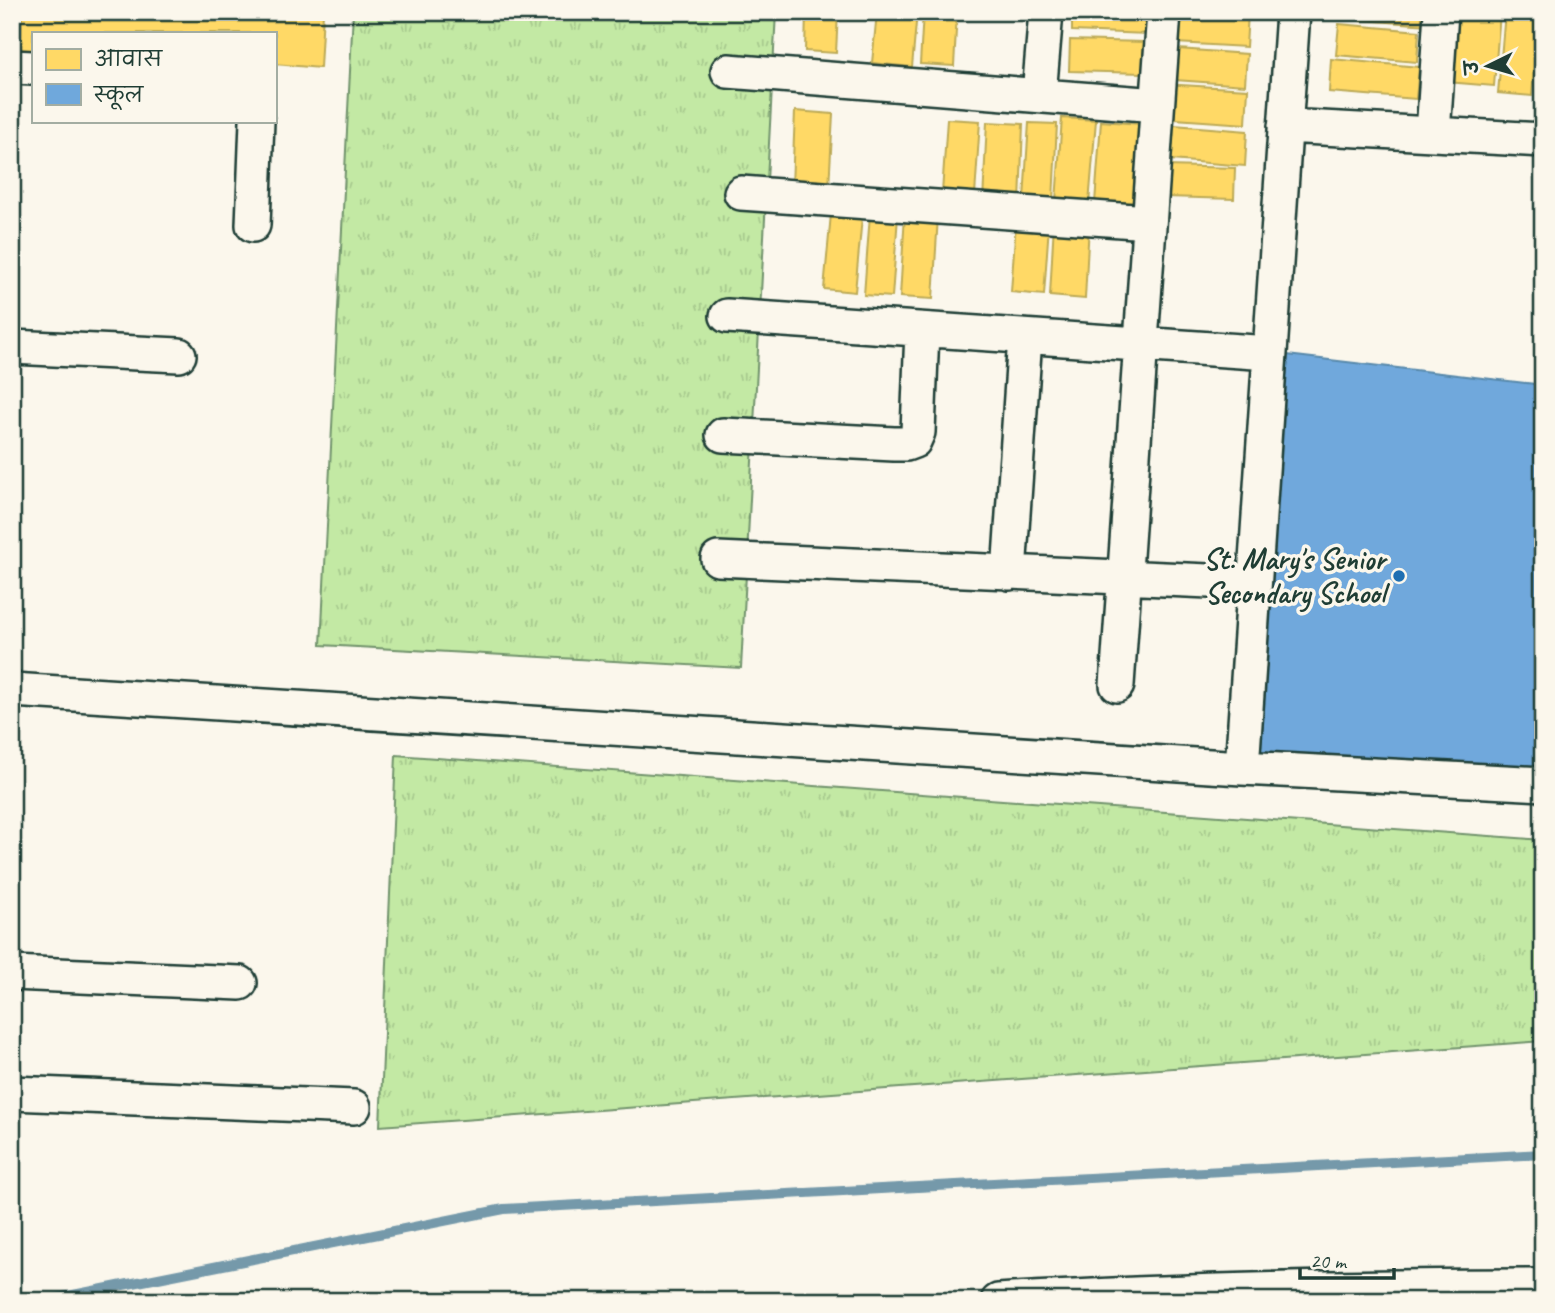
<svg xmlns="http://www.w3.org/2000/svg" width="1555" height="1313" viewBox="0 0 1555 1313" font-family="Caveat,'Playpen Sans Deva',sans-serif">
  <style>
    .park { fill: url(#park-tufts); stroke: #71936c; stroke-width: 2 }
    .homes { fill: #ffd966; stroke: #bcaa57; stroke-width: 2 }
    .schools { fill: #6fa8dc; stroke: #5788aa; stroke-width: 2 }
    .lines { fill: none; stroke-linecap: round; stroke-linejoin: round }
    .stream { stroke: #7499aa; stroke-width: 10 }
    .minor-casing { stroke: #1f3d34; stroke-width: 38 }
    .minor { stroke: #fbf7ec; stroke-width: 33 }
    .poi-dot { fill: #1f6fb2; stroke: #fbf7ec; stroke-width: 2.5 }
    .labels { text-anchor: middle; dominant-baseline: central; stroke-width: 7; stroke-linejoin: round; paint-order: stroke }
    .poi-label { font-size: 30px; font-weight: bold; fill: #1f3d34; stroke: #fbf7ec; text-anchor: end }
  </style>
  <defs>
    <pattern id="park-tufts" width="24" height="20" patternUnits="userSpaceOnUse" patternTransform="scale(1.75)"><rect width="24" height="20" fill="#c3e9a4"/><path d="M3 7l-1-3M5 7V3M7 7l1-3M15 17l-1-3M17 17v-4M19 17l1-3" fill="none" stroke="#a7c98e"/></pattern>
  </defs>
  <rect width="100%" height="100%" fill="#fbf7ec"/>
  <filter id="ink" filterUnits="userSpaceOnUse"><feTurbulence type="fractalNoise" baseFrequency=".0143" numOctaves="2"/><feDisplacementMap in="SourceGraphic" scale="14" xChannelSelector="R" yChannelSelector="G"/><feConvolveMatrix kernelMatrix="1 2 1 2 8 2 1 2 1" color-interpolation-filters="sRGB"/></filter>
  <g filter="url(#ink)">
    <path class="park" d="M353,12h423l-35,656 -420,-23z
      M396,755l1147,85v201l-1163,85z"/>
    <path class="homes" d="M22,12h301l-3,56 -45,-4v-31h-242v19l-14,-1z
      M806,12h32l-2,41 -31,-2z
      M877,12h40l-5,55 -40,-4z
      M923,12h34l-3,54 -34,-2z
      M1072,12h76v22l-76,-3z
      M1177,12h71l-2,35 -70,-4z
      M1335,12h94l-1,13 -93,-7z
      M1453,12h47l-6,74 -47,-4z
      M1505,12h34l-7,84 -34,-3z
      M1339,24l80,7 -2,31 -81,-7z
      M1543,39v53l-3,-1z
      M1070,40l74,2 -1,31 -74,-2z
      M1164,48l83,6 -2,31 -84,-6z
      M1331,59l88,8 -3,32 -87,-7z
      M1163,84l85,5 -2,35 -85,-6z
      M795,111l38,3 -4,74 -37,-2z
      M1062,118l34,2 -7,84 -33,-3z
      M947,119l33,2 -5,74 -33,-2z
      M1101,121l40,3 -7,83 -39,-4z
      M987,122l36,2 -3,79 -37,-2z
      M1029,123l28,1 -4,76 -29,-1z
      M1174,125l73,6 -2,35 -74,-6z
      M1167,166l68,2 -1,31 -68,-2z
      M831,214l31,3 -7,75 -31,-3z
      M870,214l28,2 -6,81 -28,-2z
      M905,214l33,2 -5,83 -33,-2z
      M1016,222l33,3 -5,70 -33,-3z
      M1054,222l35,2 -4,75 -35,-3z"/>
    <path class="schools" d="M1270,353l273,32v399l-301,-16z"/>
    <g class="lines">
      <path class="stream" d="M43,1301l461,-92 1039,-55"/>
      <defs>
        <path id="minor" d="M12,67l21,1
          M728,71l429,34
          M1039,95l7,-83
          M1285,126l258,14
          M1433,134l8,-122
          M741,193l408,29
          M253,225l4,-104
          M727,316l543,37
          M12,347l167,8
          M723,435l171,9h12l8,-3 4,-9 4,-102
          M718,559l536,24
          M1009,573l16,-236
          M1117,685l47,-673
          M12,690l1230,78 301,16
          M1242,768l51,-756
          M12,973l228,10
          M12,1093l342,14
          M998,1301c181,-11 363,-15 545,-15"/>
      </defs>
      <use href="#minor" class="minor-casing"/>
      <use href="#minor" class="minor"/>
    </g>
  </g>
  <circle class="poi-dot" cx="1399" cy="576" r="7"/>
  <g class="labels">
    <g class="poi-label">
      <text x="1385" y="559">St. Mary's Senior<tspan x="1385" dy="34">Secondary School</tspan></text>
    </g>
  </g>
  <rect width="1555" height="1313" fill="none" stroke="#fbf7ec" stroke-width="42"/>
  <rect x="21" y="21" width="1513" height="1271" fill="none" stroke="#1f3d34" stroke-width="2.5" filter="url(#ink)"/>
  <rect x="32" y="32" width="245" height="91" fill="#fbf7ec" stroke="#a3ada2" stroke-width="2"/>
  <rect x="46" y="49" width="35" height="21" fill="#ffd966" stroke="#a3ada2" stroke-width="2"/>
  <text x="94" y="66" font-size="21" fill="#1f3d34">आवास</text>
  <rect x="46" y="84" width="35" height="21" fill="#6fa8dc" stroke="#a3ada2" stroke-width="2"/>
  <text x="94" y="102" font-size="21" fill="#1f3d34">स्कूल</text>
  <g transform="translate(1488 66) rotate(265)" stroke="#fbf7ec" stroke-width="5" paint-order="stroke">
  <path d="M0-5L12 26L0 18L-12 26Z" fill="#1f3d34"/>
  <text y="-10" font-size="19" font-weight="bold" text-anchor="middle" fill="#1f3d34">उ</text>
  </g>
  <path d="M1300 1268v10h94v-10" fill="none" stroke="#1f3d34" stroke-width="3.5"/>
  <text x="1310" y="1268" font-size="21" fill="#1f3d34" stroke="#fbf7ec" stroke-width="5" paint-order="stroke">20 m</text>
</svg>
